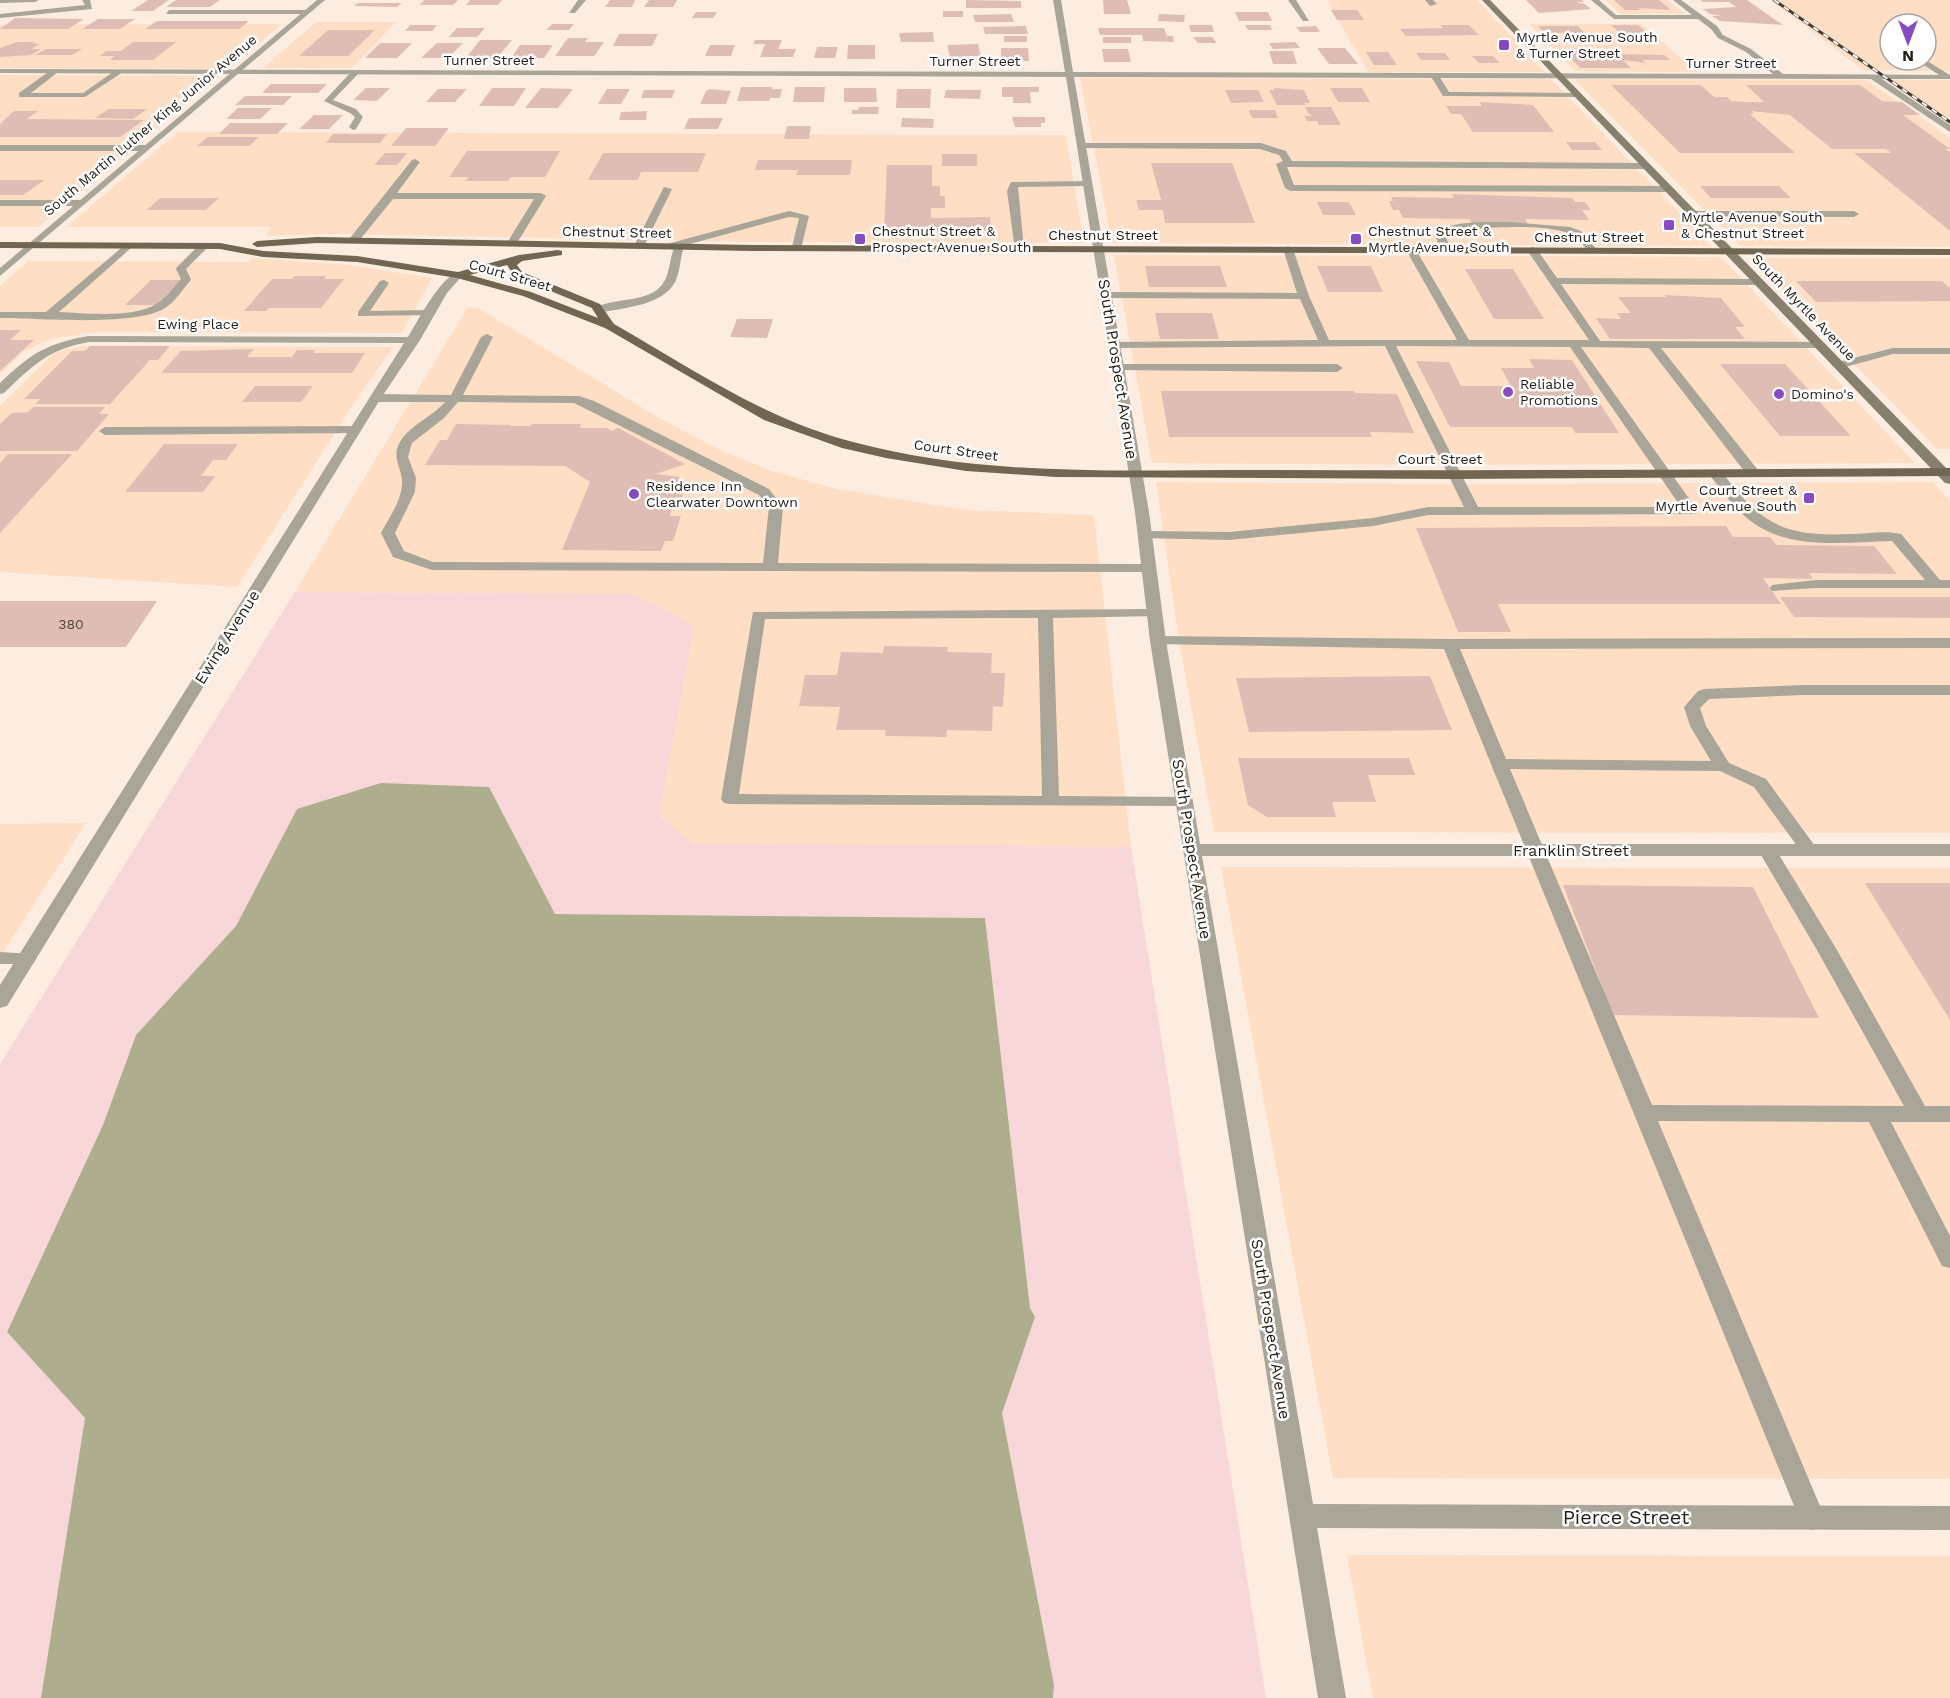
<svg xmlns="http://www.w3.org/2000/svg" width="1950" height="1698" viewBox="0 0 1950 1698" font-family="'Work Sans',sans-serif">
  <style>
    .built { fill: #fedec4; fill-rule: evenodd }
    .green { fill: #f8d7d8 }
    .water { fill: #aead8d }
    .building { fill: #debeb4 }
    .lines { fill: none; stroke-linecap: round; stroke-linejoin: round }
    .service { fill: #aaa599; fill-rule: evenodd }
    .minor { fill: #aaa599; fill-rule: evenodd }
    .tertiary { fill: #aaa599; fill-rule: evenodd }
    .secondary { fill: #88806f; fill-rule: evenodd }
    .primary { fill: #706651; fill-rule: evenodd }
    .rail-casing { stroke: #463c34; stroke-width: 3 }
    .rail { stroke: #fff; stroke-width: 2; stroke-dasharray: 6; stroke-linecap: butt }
    .poi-dot { fill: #874ac0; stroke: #fff; stroke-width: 2 }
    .labels { text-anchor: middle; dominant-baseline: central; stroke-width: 5; stroke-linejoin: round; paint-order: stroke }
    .far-poi-label { font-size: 14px; fill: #251c14; stroke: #fff; text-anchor: start }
    .far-street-label { font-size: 14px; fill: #251c14; stroke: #fff }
    .number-label { font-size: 14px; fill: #53443c }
    .street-label { font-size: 16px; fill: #251c14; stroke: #fff }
    .near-street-label { font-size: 20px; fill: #251c14; stroke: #fff }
  </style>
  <rect width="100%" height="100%" fill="#fdede1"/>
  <path class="built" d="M1327,0h150l67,72h-176z
    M1605,0h62l18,14h-64z
    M1771,0h179v71l-87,-1zM1890,24h36v36h-36z
    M316,22h80l-44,46h-89z
    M282,24l-54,45 -228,-1v-43z
    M1529,24h113l54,48 -121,-1z
    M0,75l220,1 -182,151h-38z
    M1080,78l471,1 160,167 -599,-3z
    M1574,79l292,1 84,58v109l-210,-1z
    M1889,80h61v41z
    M178,132l888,3 18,108 -331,-1 -419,-8 -68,2 5,-9h-205z
    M1114,255l607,2 194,206 -464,2 -299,-2z
    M252,258l97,7 83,13 -30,55 -306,-1 -46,7 -27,13 -23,22v-88l28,-25 221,1z
    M1751,258h199v191h-13z
    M468,307l10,1 183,111 59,31 52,21 65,18 128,21 129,5 37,332 -437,-3 -35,-28 35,-189 -24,-15 -38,-18 -337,-2z
    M85,346l308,1 -41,59 -115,181 -237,-15v-166l53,-52 13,-5z
    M1156,482l304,2 472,-2 18,18v333l-736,-1 -35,-191z
    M86,823l-86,134v-133z
    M1221,867l729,1v611l-617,-1z
    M1347,1555l603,1v142h-577z"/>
  <path class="green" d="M295,592l337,2 38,18 24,15 -35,189 35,28 437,3 135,851h-213l1,-13 -52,-272 33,-96 -5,-9 -45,-390 -430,-4 -67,-127 -191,22 -61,117 -100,109 -33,90 -96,207 78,86 -44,280h-41v-634z"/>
  <path class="water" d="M381,783l108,4 66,127 430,4 45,390 5,9 -33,96 52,272 -1,13h-1012l44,-280 -78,-86 96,-207 33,-90 100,-109 61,-117z"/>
  <path class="building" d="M148,0h21l-16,11h-22z
    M176,0h44l-10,7h-44z
    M425,0h33l-5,5h-34z
    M470,0h32l-4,5h-32z
    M610,0h25l-3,7h-27z
    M649,0h28l-4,7h-29z
    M966,0l55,1v7h-55z
    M1103,0h24l4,14h-27z
    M1526,0h56l2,2h-9l10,2 6,5 -52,4z
    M1614,0h45l12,10 -33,-2 3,2h-16z
    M1700,0h47l36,25 -63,-4 -8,-5h9l-11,-2 -7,-5 33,-2 -7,-5h-26z
    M358,3h44l-5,4 -43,-1z
    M1331,10h26l7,10h-27z
    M943,11h20v6h-20z
    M696,12h21l-4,6h-21z
    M1235,12h33l4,9h-33z
    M1011,14l3,8h-39l-2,-7z
    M1159,14l26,1 -1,7 -26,-1z
    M15,18l69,1 -16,10h-68z
    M98,19h37l-15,10h-38z
    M157,21h92l-10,8h-94z
    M552,24h22l-5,6h-23z
    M410,25h27l-5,6h-27z
    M1189,25h23l2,7h-23z
    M1245,25h25l2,5h-24z
    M1440,25h29l10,10 -73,1 -6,-7 43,-1z
    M1611,25h27l21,18h-28z
    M1026,26l2,8h-43l-2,-7z
    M1316,26l4,6h-20l-4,-5z
    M1538,26h40l7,7h-40z
    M457,28h28l-8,9h-28z
    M1098,28h66l3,8h6l1,6 -31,-1 -1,-6h-42z
    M328,30h47l-27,26h-49z
    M933,32l1,10h-33l-2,-9z
    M619,34h39l-6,12h-39z
    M1004,36h23v6h-23z
    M1103,37h28v6h-28z
    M1193,37h19l5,6h-19z
    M568,38h20l-3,4h19l-10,14h-39z
    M480,40h32l-15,18h-31z
    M755,40h27l-4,9h18l-3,8h-33l5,-13h-12z
    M17,42h19l-4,2h8l-9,5h10l-10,6 -31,2v-9z
    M133,42h43l-23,18h-44l6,-4h-15l6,-5h15z
    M1295,42l5,6 -27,1 -4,-6z
    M380,43h32l-15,15h-32z
    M437,43h26l-15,15h-27z
    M978,44l3,12 -31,1 -3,-12z
    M520,45h33l-9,13h-33z
    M710,45h25l-4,11h-26z
    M848,45h27v14h-28z
    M817,47h21l-3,11h-21z
    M1001,48h27l1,13h-28z
    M1317,48h28l13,16h-29z
    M46,49h36l-10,6h-37z
    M1102,49h26l3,13h-27z
    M1563,50h47l4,4 50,1 6,5h-28l4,3 -23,-3 8,8h-51z
    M1269,51h24l4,13h-24z
    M1366,52h22l9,13h-23z
    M1416,53h29l5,7h-29z
    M1472,56h21l7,7h-21z
    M271,84h56l-9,9h-56z
    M1611,85h90l13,12h13l4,4 13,1h20l-18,-17h114l22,16 20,1 18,13h-17l47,34h-5l5,3v79l-96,-78h37l-5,-4h-54l-42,-34 -39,-4 3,3h-4l45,39h-115z
    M741,87h31v2h10l-2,9h-10l-1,3h-32z
    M795,87h30l-1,15h-31z
    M1002,87h37v5h-9l1,11h-18v-6h-11z
    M366,88h24l-13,13 -24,-1z
    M492,88h34l-12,18h-35z
    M541,88l32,1 -15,19h-33z
    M844,88h32l1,14h-33z
    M1274,88l30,2 6,13h-6l2,2h-29l-8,-15h5z
    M1330,88h32l8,14h-32z
    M438,89h29l-12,13h-29z
    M607,89h23l-9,15h-23z
    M710,89l21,2 -5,13h-26l6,-13z
    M897,89h34l-1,19h-34z
    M644,90h31l-3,8h-31z
    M946,90h35l-1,9 -36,-1z
    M1225,90h33l6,12 -33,1z
    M245,96h47l-9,9h-48z
    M1479,102l54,3 21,27h-81l-12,-18h-10l-5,-8h36z
    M859,107h20l-1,7h-26v-4h6z
    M1305,107h26l10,18h-22l-2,-4h-10l-3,-5h9l-4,-2z
    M238,108h34l-12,11h-34z
    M109,109h38l-14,10 -38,-1z
    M1249,110h26l3,8h-26z
    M14,111h24l-11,8 117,1 -24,17h-120v-13z
    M647,111l-1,9h-27l2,-8z
    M314,115h29l-14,14h-30z
    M1012,117h33v6h-4v4h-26z
    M689,118h34l-5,11h-34z
    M902,118l32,1 -1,9 -32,-1z
    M230,123h58l-11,11h-58z
    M787,126h24l-2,13h-25z
    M406,128h43l-14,18h-44z
    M333,134h54l-7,9h-54z
    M208,137h51l-10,9h-52z
    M1566,142h29l7,8h-30z
    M467,151h93l-15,26h-34l-3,4h-43l4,-4h-20z
    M385,153h22l-10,12h-23z
    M603,153h103l-8,19h-57l-3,8h-50z
    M942,154h35v12h-35z
    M758,160h94l-2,15h-54l2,-5h-43z
    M1151,163h81l23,60h-90l-2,-13h-24l-3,-10h25z
    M887,165h45v21h8v10h5v12h-14v10l59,-1 1,14 -107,1z
    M0,180h44l-21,15h-23z
    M1700,186h79l12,12h-80z
    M1452,194l120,4 3,4h10l6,8h-9l7,10 -64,-1 3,5h-56l-2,-5 -67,-1 -4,-8h-6l-4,-9h4l-2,-4 63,1z
    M160,198h59l-13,12h-59z
    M1317,202h32l7,13h-33z
    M1145,266h75l7,21h-78z
    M1317,266h54l12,26h-55z
    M1465,269h48l31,50h-50z
    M295,276h31l-2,3h20l-23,29h-52l-3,3h-22l28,-32h20z
    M151,280h32l-25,25h-33z
    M1796,281h146l8,7v13l-134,1z
    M1665,295l56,3 24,29h-10l10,12h-135l-14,-21 25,1 -4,-6h14l-13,-16h48z
    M1155,313h57l7,26h-59z
    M737,319h36l-6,19 -37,-1z
    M0,330h21l-11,10h24l-34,31z
    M90,346h80l-12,14h-8l-40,44h-75l5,-5h-16l48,-48h13z
    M254,349l-7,8h45l5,-7h18l-2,3h52l-13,20h-191l20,-22z
    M1529,359l43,1 47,73h-44l-3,-6h-122l-34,-66 33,1 12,24h50l-10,-18h33z
    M1720,364h65l66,72h-71z
    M255,386h58l-12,16h-59z
    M1161,391h193l1,2 42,1 17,39 -44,-1 2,5h-203z
    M33,407h72l-6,7h10l-32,37h-77v-27l12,-11 16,-1z
    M456,424l55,1 -1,1h20l2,-2h49l-1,4h27l5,3 6,-3 67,36 -29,10 24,3 -2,5h9l-8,24h-6l-3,10h11l-8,25h-8l-4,10 -99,-1 28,-68 -25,-16 -140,-1 15,-25h7z
    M164,444h74l-12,16h-13l-12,16h14l-12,16h-78z
    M8,454h64l-72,79v-70z
    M1726,526l7,11h37l6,8 98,1 23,28 -88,-1 4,6 -50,-1 18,26h-283l13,28h-53l-42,-104z
    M1780,597h170v21l-156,-1z
    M0,601h157l-31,46h-126z
    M884,646l64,1 -1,5 45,1 -1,20h14l-2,34 -10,-1 -1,25 -45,-1 -1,7 -61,-1 1,-6h-50l4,-23 -41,-1 6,-31h32l4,-23 42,1z
    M1430,676l22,54 -203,2 -13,-54z
    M1238,758h171l6,17h-47l8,27h-44l4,15h-69l-19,-12z
    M1865,883h85v137z
    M1563,885l190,2 66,131 -206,-3z"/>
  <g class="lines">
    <path class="service" d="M82,0h8l2,9 -92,9v-4l85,-9z
      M578,0h8l-11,13h-6z
      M1288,0h8l13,21h-6z
      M1425,0h8l4,4 -7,2z
      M169,10h137l4,2 -4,2h-140z
      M1927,61l23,14v4h-5l-21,-14 -1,-2z
      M51,70l7,2 -27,21h52l33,-23 7,2 -38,25h-66v-4z
      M352,71l7,2 -26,27 23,9 7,8 -7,12 -3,1 -4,-3 6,-10 -5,-4 -26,-12z
      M1431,73h6l12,19 128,1 4,2 -4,2 -131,-1h-3l-13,-21z
      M1080,143h181l25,8 6,10 354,2 5,3 -5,3 -359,-2 7,18 374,1 5,3 -5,3 -378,-1 -5,-3 -9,-24 7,-3 -4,-6 -19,-6 -183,-1v-4z
      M0,145h146l4,3 -4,3h-146z
      M415,159l5,3 -23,31h144l5,3 -29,47 -5,3 -5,-3 27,-44h-141l-35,43h-8v-4l62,-78z
      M1090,181v4l-3,1 -69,1 6,61 -9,2 -8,-59 4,-9z
      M664,187l8,2 -28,57 -9,2 -1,-2z
      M0,200h81l5,3 -5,3h-81z
      M789,211l20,5 -8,33 -9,-2 7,-29 -10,-1 -110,30 4,3c-3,10 -3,22 -8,32 -12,24 -54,26 -77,31l-6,-3c19,-15 60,-4 73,-30 5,-10 5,-22 9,-32h-7v-4z
      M1693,211h161l5,3 -5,3 -164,-1v-4z
      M1508,222l62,5 11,4 16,19 -9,2c-4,-6 -9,-14 -16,-17 -22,-13 -102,-8 -127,-1l6,16 -5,3 -5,-3 -7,-17c18,-13 52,-11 74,-11z
      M127,243l5,3 -1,2 -72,64c27,1 75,7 99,-9 9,-6 16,-16 23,-24l-5,-10 1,-2 23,-23 9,2 -23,23 5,10 -1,2c-8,9 -15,21 -25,27 -29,19 -127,10 -165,10v-6h46z
      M1288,246l5,3 16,47 20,44h128l-51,-90 5,-3 5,3 53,90h120l-62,-90 5,-3 4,1 21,30 203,1 5,3 -5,3 -199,-1 39,57 219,1 6,3 -6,3h-158l97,122 2,3 -7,4 -5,-1 -99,-128 -68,-1 117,164 -2,3 -268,1 -55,11 -144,14 -89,-2 -2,-3 2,-3 5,-1 84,1 144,-14 55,-11h36l-79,-161 -271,2 -6,-3 6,-3 204,-2 -18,-41 -194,-1 -5,-3 5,-3 191,1 -14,-44zM1396,346l174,1 111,160h-203z
      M384,280l5,3 -19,28 58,-1 4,1v4l-74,1v-4l22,-31z
      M487,334l6,3 -30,58 116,1 15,5 175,88 14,18 -5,56 371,1 7,4 -7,4 -717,-2 -39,-13 -12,-24c8,-15 19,-30 21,-47 2,-16 -12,-28 -2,-44 10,-17 32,-25 45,-40h-70l-6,-4 6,-4 76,1 30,-58zM458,402l116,1 185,92 10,12 -6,56 -330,-1 -29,-11 -9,-18 20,-41 1,-14 -8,-21 4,-14 32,-25z
      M1893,348h57v6h-57l-55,15 -6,-4 2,-2z
      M1118,364h219l6,4 -6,4 -223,-2 -2,-2z
      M355,426l6,4 -2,3 -254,2 -6,-4 6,-4z
      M1716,470l5,1c40,53 62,66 129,63 16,0 35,-4 51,0l39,46h10v8h-134l-44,3 -2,-3 2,-3 44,-5h109l-33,-39c-45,1 -101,10 -140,-19 -17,-12 -28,-29 -41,-45l-2,-3z
      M1154,609l5,1 2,3 -2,3 -106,2 6,178 125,1 6,1 3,4 -3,4 -460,-2 -6,-1 -3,-4 32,-187zM1038,618l4,178 -303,-2 26,-175z
      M1158,636l292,3 500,-1v10l-490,1 46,110 205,2 -21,-35 -6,-19 14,-16 6,-2 100,-4h146v10h-146l-95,4 -9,9 6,18 23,37 37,16 49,67 3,4 -3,4h-12l-49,-67 -34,-16 -210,-2 142,336 252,1 -87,-156 -59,-100 3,-4h12l3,4 61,100 88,156h25v16h-59l59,114v32l-8,-2 -73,-144 -211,-1 167,397 -4,9 -9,3 -9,-3 -4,-9 -355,-869 -291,-5 -3,-3z
      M0,952l33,2 3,5 -3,5h-33z"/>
    <path class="minor" d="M0,0h39l-4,2 -35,1z
      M1053,0h8l12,72 700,2 -27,-22 -28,-14 -7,-9 -13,-10h-84l-23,-19h8l17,15h76l-19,-15h8l36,26 6,9 28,14 32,25 167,1v4h-68l68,46v7l-79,-53 -797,-2 75,435 17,129 34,203h750v12h-748l111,648 637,2v24l-633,-2 29,170h-28l-168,-1057 -15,-129 -69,-435 -1066,-4v-4l1065,3z
      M458,272l5,3 -16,18 -27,47 -39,58 -374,608 -7,2v-23l404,-642 -315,-1c-40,7 -56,23 -85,51l-4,1v-11c30,-29 47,-40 89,-47l319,1c11,-18 31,-58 50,-65z"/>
    <path class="tertiary" d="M317,0h8l-325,276v-8z"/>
    <path class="secondary" d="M1482,0h8l460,472v12l-5,-1z"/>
    <path class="primary" d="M317,237l435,8 1198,4v6l-1198,-4 -435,-8 -60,4 -5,-3 5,-3z
      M0,242l220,1 43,8 94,5 101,16 61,-17 39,-5 4,1v4l-40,6 -5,4 5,7 78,32 14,20c77,44 152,96 239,118 137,37 283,27 424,28 224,1 449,-1 673,-2v8l-495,3 -399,-2 -90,-6 -80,-13 -44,-10 -78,-28 -159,-92 -82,-32 -66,-18 -100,-16 -94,-5 -43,-8 -220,-1zM507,265l7,11 78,32 6,10 -67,-26 -61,-17z"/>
    <defs>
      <path id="rail" d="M1774,0l176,122"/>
    </defs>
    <use href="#rail" class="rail-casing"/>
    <use href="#rail" class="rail"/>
  </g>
  <g class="poi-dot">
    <rect x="1498" y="39" width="12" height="12" rx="3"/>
    <rect x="1663" y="219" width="12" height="12" rx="3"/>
    <rect x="854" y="233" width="12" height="12" rx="3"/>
    <rect x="1350" y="233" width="12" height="12" rx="3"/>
    <circle cx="1508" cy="392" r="6"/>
    <circle cx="1779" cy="394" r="6"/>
    <circle cx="634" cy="494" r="6"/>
    <rect x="1803" y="492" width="12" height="12" rx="3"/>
  </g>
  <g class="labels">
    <g class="far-poi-label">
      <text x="1516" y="37">Myrtle Avenue South<tspan x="1516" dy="16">&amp; Turner Street</tspan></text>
      <text x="1681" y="217">Myrtle Avenue South<tspan x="1681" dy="16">&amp; Chestnut Street</tspan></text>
      <text x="872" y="231">Chestnut Street &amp;<tspan x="872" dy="16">Prospect Avenue South</tspan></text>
      <text x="1368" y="231">Chestnut Street &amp;<tspan x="1368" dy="16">Myrtle Avenue South</tspan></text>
      <text x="1520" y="384">Reliable<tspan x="1520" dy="16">Promotions</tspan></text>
      <text x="1791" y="394">Domino's</text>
      <text x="646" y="486">Residence Inn<tspan x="646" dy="16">Clearwater Downtown</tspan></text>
      <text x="1797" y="490" text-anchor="end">Court Street &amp;<tspan x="1797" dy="16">Myrtle Avenue South</tspan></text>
    </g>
    <g class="far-street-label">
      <text x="489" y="60">Turner Street</text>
      <text x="975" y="61">Turner Street</text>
      <text x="1731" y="63">Turner Street</text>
      <text transform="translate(150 125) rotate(-40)">South Martin Luther King Junior Avenue</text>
      <text transform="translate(617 232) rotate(1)">Chestnut Street</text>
      <text x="1103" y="235">Chestnut Street</text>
      <text x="1589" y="237">Chestnut Street</text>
      <text transform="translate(510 275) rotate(16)">Court Street</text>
      <text transform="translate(1804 307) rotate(46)">South Myrtle Avenue</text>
      <text x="198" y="324">Ewing Place</text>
      <text transform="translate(956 450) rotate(8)">Court Street</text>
      <text x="1440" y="459">Court Street</text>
    </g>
    <g class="number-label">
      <text x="71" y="624">380</text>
    </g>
    <g class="street-label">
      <text transform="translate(1118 369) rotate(81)">South Prospect Avenue</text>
      <text transform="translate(227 637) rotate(-58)">Ewing Avenue</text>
      <text transform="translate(1192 849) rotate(81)">South Prospect Avenue</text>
      <text x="1571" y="850">Franklin Street</text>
      <text transform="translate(1271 1329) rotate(81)">South Prospect Avenue</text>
    </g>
    <g class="near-street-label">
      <text x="1626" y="1517">Pierce Street</text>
    </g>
  </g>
  <g transform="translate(1908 42) rotate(180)"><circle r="28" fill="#ffffff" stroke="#a8a4a1" stroke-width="1.5"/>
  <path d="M0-4.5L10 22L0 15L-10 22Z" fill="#874ac0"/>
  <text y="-9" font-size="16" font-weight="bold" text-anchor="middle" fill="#251c14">N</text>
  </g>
</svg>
